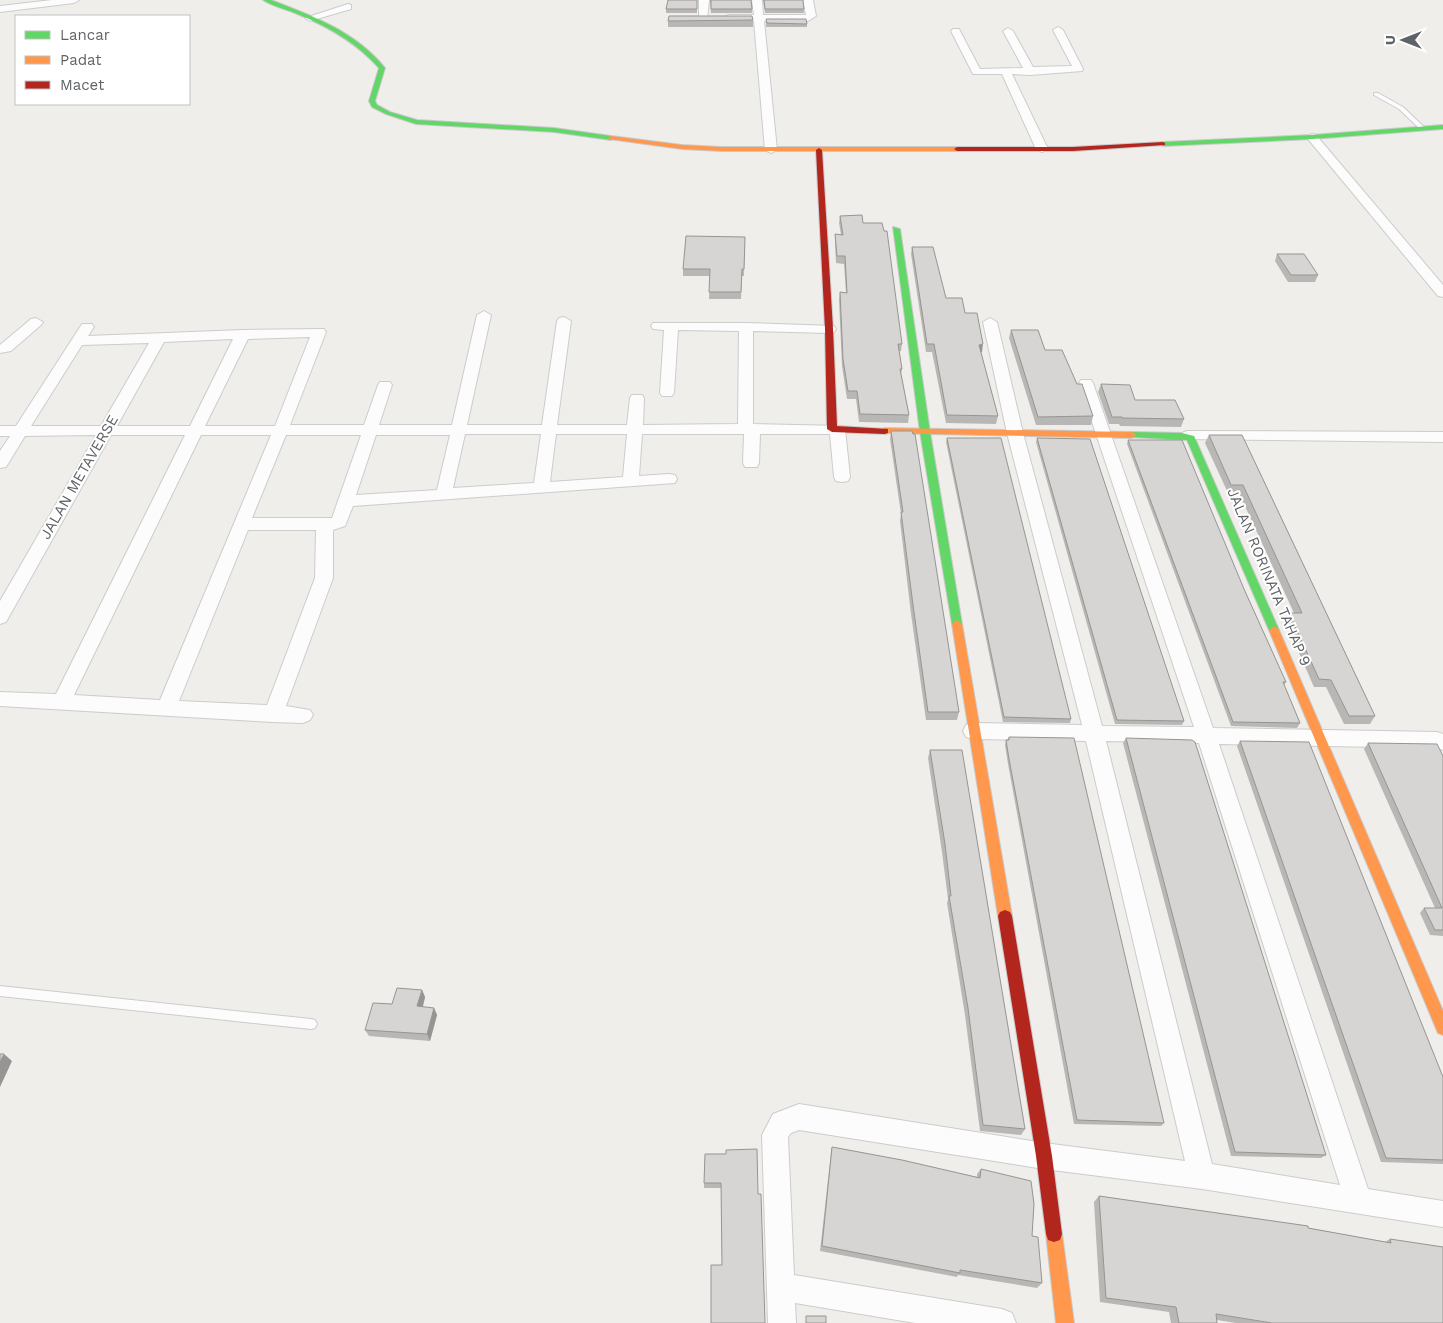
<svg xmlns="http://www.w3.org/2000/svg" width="1443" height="1323" viewBox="0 0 1443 1323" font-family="'Work Sans',sans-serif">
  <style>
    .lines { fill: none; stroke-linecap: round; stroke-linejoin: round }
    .lane-casing { stroke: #cbcccc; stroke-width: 2 }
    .street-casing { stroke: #cbcccc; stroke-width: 2 }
    .fast-casing { stroke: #cacacb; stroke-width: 2 }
    .slow-casing { stroke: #cacacb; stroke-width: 2 }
    .jam-casing { stroke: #cacacb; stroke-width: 2 }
    .lane { fill: #fdfcfc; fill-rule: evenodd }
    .street { fill: #fdfcfc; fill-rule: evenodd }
    .fast { fill: #63d668; fill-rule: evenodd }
    .slow { fill: #ff974d; fill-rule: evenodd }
    .jam { fill: #b3261e; fill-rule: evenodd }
    .wall { fill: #b8b7b5 }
    .shaded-wall { fill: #969594 }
    .building { fill: #d6d5d3; stroke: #969594 }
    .labels { text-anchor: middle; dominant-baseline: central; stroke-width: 4; stroke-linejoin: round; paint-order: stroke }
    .street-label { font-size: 15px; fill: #5f6368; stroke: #fff }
  </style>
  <rect width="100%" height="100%" fill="#efeeea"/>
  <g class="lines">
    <defs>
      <path id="lane" d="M1374,93h4l25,14 21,20v2h-4l-21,-20 -25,-14z
        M0,986l311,33 4,1 2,4 -2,4 -4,1 -311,-33z"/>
      <path id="street" d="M52,0h27l-5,3 -74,9v-6z
        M699,0h10l-2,20h-6l-2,-2z
        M752,0h10l1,15h43l-3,-15h10l3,16 -8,5h-44l13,129 -6,3 -6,-3 -11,-129h-26l-5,-3 5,-3h26z
        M348,4l3,1v4l-41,12 -5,-3z
        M1058,27l5,3 20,39 -1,2 -52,4 -18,-1 36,75 -6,3 -6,-3 -34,-75h-29l-22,-43 2,-2h6l21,40 43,-1 -20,-37 5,-3 5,3 20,36 39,-1 -19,-36z
        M1312,134l4,1 127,150v12l-5,-1 -130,-157 -2,-2z
        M484,311l7,4 -24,110h75l15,-104 2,-3 5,-1 7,4 -14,104h70l3,-27 2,-3h10l2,3 -1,27 95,-1 1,-93 -61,-1 -4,63 -2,3h-10l-2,-3 4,-63 -11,-1 -2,-3 2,-3h93l88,3 2,3 -2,3 -5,1 -76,-2v93l89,2 3,3 5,48 -2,4 -6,1 -6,-1 -2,-4 -4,-43h-70l-1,29 -2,4h-12l-2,-4 1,-29h-102l-3,42 30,-2 6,1 2,4 -2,4 -322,23 -8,20 -12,4v48l-47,128 24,4 3,5 -3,5 -7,3 -30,-1 -273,-16v-14l56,2 129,-259h-74l-105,187 -6,2v-23l96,-166 -71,1 -19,31 -6,1v-17l10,-15h-10v-10h16l66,-102h10l2,3 -6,9 155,-6 81,-1 2,3 -36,93h74l14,-40 2,-3h10l2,3 -13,40h73l25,-110zM310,337l-35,89h-70l43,-87zM233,339l-43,87h-73l47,-84zM149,343l-48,83h-70l51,-81zM465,434h76l-7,49 -81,5zM556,434h71l-4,43 -73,5zM201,435h70l-111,265 -86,-5zM286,435h75l-29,83h-80zM376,435h74l-13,55 -81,5zM248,530h68l-1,48 -48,127 -88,-4z
        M36,318l7,4 -2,3 -30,26 -11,2v-8l31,-26z
        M990,318l7,4 26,111 79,293 92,1 -115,-344 2,-3h10l2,3 120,345 224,4 6,2v16l-6,-2 -218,-4 149,445 75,12v26l-241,-38 -158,-20 -245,-39 -8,3 -3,4 6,138 208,34 10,4 4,10h-101l-120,-20 1,20h-28l-6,-188 11,-21 26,-10 245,39 141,18 -99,-420 -113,-2 -7,-2 -3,-6 3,-6 7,-2 109,2 -75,-292 -24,-111zM1106,741l93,2 141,442 -128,-21z
        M1187,431l256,1v10l-261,-3 -3,-3 3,-3z"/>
      <path id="fast" d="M263,0h8c42,16 85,32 114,68l-10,33 2,4 13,7 27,8 137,8 57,8 3,2 -3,2 -57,-8 -138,-8 -30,-10 -14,-7 -3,-6 10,-33c-23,-26 -52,-42 -84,-55 -10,-4 -23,-7 -32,-13z
        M1443,125v4l-131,10 -149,7 -3,-2 3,-2 149,-7z
        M893,227l7,2 30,203 32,192 -5,4 -5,-4 -32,-192z
        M1132,432l50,1 12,3 85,194 -1,3 -4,1 -5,-4 -82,-190 -58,-3 -2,-2z"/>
      <path id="slow" d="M611,136l71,9 39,2h236l3,2 -3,2h-236l-39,-2 -73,-10 -1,-1z
        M885,428l247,4 5,3 -5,3 -250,-5v-4z
        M957,620l5,4 50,292 -2,4 -5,2 -5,-2 -2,-4 -46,-292z
        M1274,626l5,4 164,381v24l-5,-2 -169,-403z
        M1054,1226l6,2 2,6 12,89h-18l-10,-89 2,-6z"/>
      <path id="jam" d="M1163,142l2,1v2l-92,6h-116l-3,-2 3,-2h116z
        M819,148l3,2 11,179 4,97 51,3v4l-3,1 -53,-2 -5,-3 -2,-100 -9,-179z
        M1005,910l5,2 2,4 40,240 10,78 -2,6 -6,2 -6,-2 -2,-6 -10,-78 -38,-240 2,-4z"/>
    </defs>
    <use href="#lane" class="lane-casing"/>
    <use href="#street" class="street-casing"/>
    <use href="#fast" class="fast-casing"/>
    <use href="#slow" class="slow-casing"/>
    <use href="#jam" class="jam-casing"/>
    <use href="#lane" class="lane"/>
    <use href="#street" class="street"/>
    <use href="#fast" class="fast"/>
    <use href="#slow" class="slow"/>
    <use href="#jam" class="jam"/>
  </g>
  <path class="wall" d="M697,0v13h-31v-4z
    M710,0l42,9v4h-41z
    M763,0h40l1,13h-39z
    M766,19l41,5v3h-41z
    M753,20v7h-85v-6z
    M840,216l23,7 39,121 -1,7h-2l3,18 -1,5 8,41 -1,8 -49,-1 -3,-23h-9l-5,-33 -3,-66 1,-8 6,1 -2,-29 -8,-1 -1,-21v-8l6,1 -2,-12z
    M745,237l-1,39h-2l-1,23h-32l1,-23h-27v-7z
    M912,247l34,51 19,15 17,39h-2l18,64 -2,8 -50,-1 -14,-71h-6l-15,-98z
    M1277,254l41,21 -3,7h-27l-13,-21z
    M1011,330l34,20 32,34 16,32 -2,9h-55l-27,-87z
    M1101,384l34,16 49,19 -3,8 -61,-1 -1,-2h-10l-11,-32z
    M891,431l68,281 -2,8h-31l-15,-106 -11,-93 1,-7 -11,-75z
    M1209,435h33l133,281 -5,8h-26l-18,-37h-12l-29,-66 4,-8h5l-55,-120h-11l-23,-50z
    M947,438l124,281 -1,4 -67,-1 -57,-280z
    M1037,438l147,283 -2,4 -67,-1 -79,-282z
    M1128,440l116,149 42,93 -2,3 16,38 -3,5 -66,-2 -104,-282z
    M1009,737l155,386 -3,3 -87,-2 -66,-360 -3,-19 1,-5h1z
    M1126,738l200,417 -5,3 -90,-2 -108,-413z
    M1240,741l203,336v87l-62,-2 -144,-416z
    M1368,743l75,13v180l-13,-1 -10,-22 4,-5h11l-71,-159z
    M930,750l95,379 -4,6 -41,-4 -15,-116 -18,-112 1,-4 -6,-47 -14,-94z
    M422,990l3,7 -2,10 11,1 3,7 -7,26 -61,-5 -4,-6 27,-26z
    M832,1147l145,30v-3l4,-5 51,67 10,47 -5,5 -79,-13 -1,2 -137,-26 11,-98z
    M705,1154l53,40 -36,71 -1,-77h-17z
    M1099,1196l209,32 77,14 5,-3 53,84h-207l-19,-3v3h-46l-2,-11 -69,-10 -6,-100z"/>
  <path class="shaded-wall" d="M983,344l-1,8 -5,1 2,-8z
    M422,990l3,7 -4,16 -4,-7z
    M434,1008l3,7 -7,26 -3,-7z
    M4,1054l8,7 -12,26v-25z"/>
  <path class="building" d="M668,0h29v9h-31z
    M711,0h40l1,9h-41z
    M764,0h39l1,9h-39z
    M669,16h83l1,4 -85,1z
    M766,19h40l1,5 -40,-1z
    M862,215l1,8h19l2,8h3l15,113h-4l4,25h-2l9,46 -49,-1 -3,-23h-9l-5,-32 -3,-67 7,1 -2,-37h-8l-2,-22 8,1 -3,-19z
    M686,236l59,1 -1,32h-2l-1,23h-32l1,-23h-27z
    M912,247h21l13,51h16l3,15h12l6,31 -4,1 19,71 -51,-1 -13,-71h-7z
    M1277,254h27l14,21h-27z
    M1011,330h27l7,20h17l15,34h5l11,32 -55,1z
    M1101,384l29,1 5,15h40l9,19 -62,-1v-1h-10z
    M891,431h21l1,3h2l44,278h-31l-15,-107 -12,-93h2z
    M1209,435h33l133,281h-26l-18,-36 -12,-1 -30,-66h13l-59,-128h-12z
    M947,438h54l70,281 -67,-2z
    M1037,438l53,1 94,282 -67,-1z
    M1128,440h54l62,149 42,93h-3l17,41 -67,-1z
    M1009,737l65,1 90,385 -87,-3 -68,-361 -3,-19h3z
    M1126,738l66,2 3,2 131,413 -91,-3z
    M1240,741l69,1 134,335v83l-57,-2z
    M1368,743l69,1 6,12v174h-8l-11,-22h18z
    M930,750h32l63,379 -42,-4 -15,-117 -19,-112h2l-6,-52z
    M397,988l25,2 -5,16 17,2 -7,26 -62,-4 8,-27 19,1z
    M0,1054h4l-4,8z
    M832,1147l70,13 78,18 1,-9 50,12 3,23 -2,32 6,1 4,46 -82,-13v3l-138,-27z
    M757,1149l1,45h3l4,129h-54v-58h11l-1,-82h-17l1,-29h21v-4z
    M1099,1196l209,30v2l83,15 -1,-4 53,8v76h-171l-56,-9 1,9h-38l-3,-16 -70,-9z
    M806,1316h20v7h-20z"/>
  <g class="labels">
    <g class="street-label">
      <text transform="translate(79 477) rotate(-60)">JALAN METAVERSE</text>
      <text transform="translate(1269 577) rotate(67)">JALAN RORINATA TAHAP 9</text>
    </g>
  </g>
  <rect x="15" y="15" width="175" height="90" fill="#ffffff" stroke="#bfc1c3"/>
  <rect x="25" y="31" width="25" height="8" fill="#63d668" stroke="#bfc1c3"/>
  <text x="60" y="40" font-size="15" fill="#5f6368">Lancar</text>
  <rect x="25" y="56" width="25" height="8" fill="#ff974d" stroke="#bfc1c3"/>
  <text x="60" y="65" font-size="15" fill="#5f6368">Padat</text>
  <rect x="25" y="81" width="25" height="8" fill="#b3261e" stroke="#bfc1c3"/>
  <text x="60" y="90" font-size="15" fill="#5f6368">Macet</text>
  <g transform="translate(1403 40) rotate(270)" stroke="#ffffff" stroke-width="4" paint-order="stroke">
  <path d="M0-4L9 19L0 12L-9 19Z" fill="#5f6368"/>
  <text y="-8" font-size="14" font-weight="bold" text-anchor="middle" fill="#5f6368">U</text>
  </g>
</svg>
